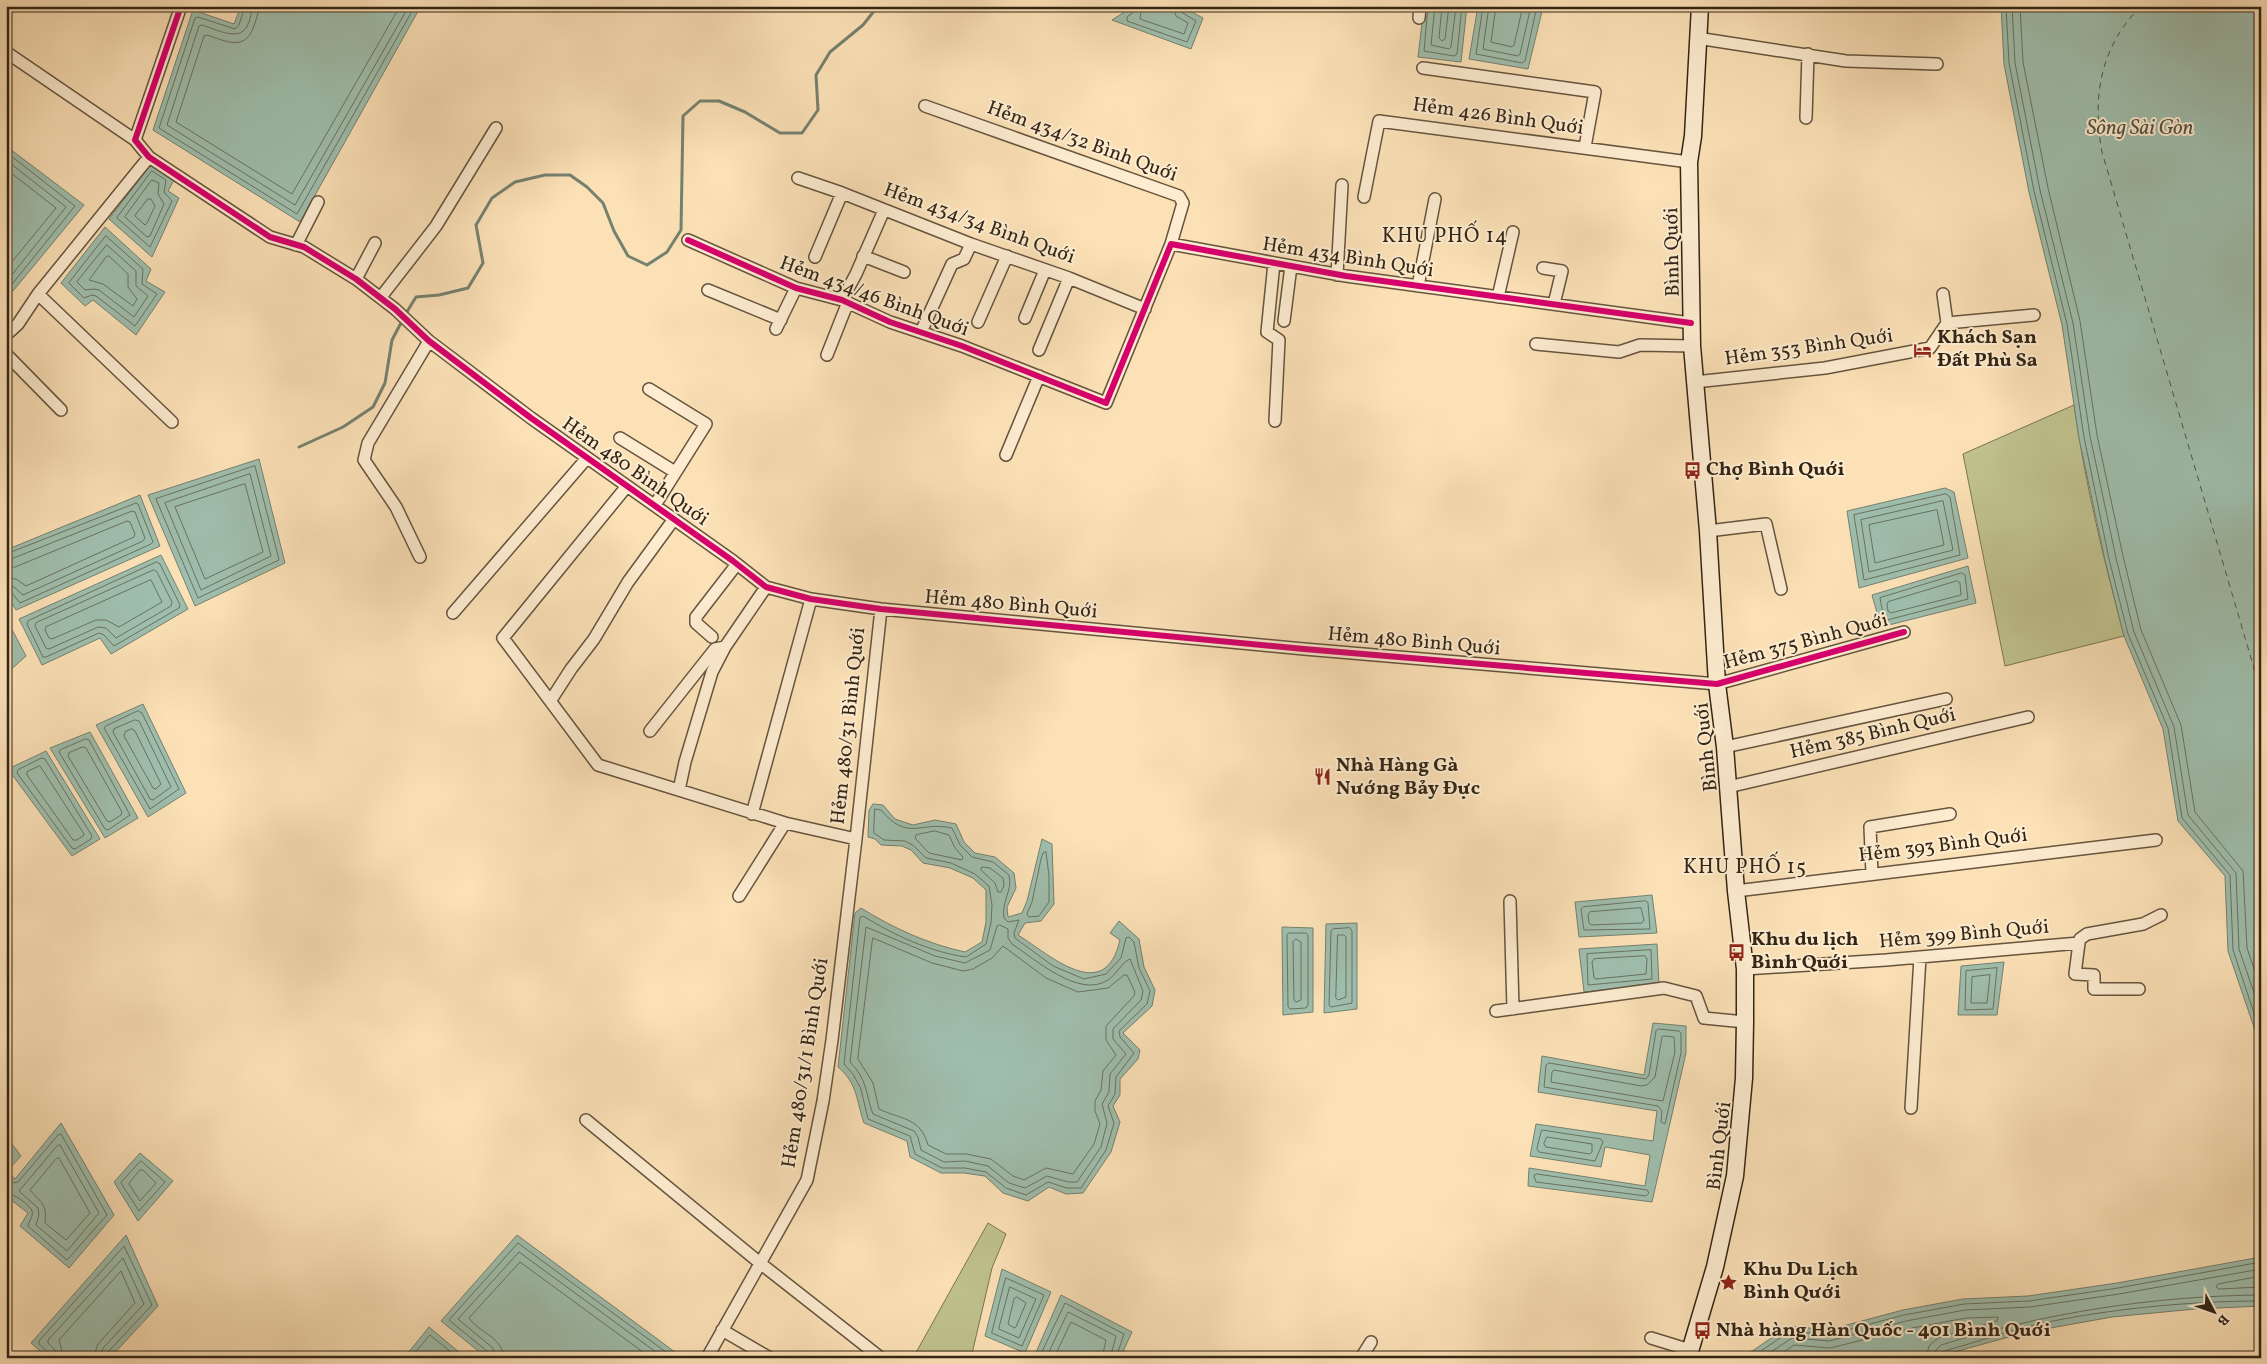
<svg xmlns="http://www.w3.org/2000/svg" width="2267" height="1364" viewBox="0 0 2267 1364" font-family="Vollkorn,serif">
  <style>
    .green { fill: #c0c28e; stroke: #7a7452 }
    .water { fill: #9fbead; stroke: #748170 }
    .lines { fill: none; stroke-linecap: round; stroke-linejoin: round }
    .shore { stroke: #697261; stroke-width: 1 }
    .stream { stroke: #748170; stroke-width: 3 }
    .ferry { stroke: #535343; stroke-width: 1; stroke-dasharray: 6 5; stroke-linecap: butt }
    .street-casing { stroke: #65543e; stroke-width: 14 }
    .secondary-casing { stroke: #332515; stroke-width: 19 }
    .street { stroke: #fdecd0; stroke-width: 11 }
    .secondary { stroke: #fdecd0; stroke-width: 16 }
    .cycleway-casing { stroke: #fdecd0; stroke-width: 9 }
    .cycleway { stroke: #d6006c; stroke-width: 6 }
    .labels { text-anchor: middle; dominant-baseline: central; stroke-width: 4; stroke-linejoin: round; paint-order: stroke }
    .street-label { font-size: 20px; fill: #332515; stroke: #fdecd0 }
    .poi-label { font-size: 20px; font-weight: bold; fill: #332515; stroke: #fdecd0; text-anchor: start }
    .water-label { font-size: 21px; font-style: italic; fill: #535343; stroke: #fdecd0 }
    .neighbourhood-label { font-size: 21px; letter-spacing: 1px; fill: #332515; stroke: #fdecd0 }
  </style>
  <rect width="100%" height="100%" fill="#fce1b7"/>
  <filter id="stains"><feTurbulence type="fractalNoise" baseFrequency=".004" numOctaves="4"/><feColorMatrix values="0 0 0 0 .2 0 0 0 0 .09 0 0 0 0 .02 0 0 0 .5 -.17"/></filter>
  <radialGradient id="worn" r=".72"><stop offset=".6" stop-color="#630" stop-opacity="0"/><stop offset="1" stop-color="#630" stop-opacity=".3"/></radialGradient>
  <path class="green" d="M2074,405c11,78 30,155 50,231l-119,30 -42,-212z
    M988,1223l18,11 -14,34 -21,90h-58z"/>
  <path class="water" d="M241,6h180l-121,216 -147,-92 40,-120 41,14z
    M1134,6h46l23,12 -12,31 -79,-29z
    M1424,6h43l-6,56 -43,-5z
    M1478,6l65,1 -15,62 -59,-10z
    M2001,6h260v1050l-6,-26 -27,-79 -3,-75 -47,-55 -15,-92 -39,-93 -19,-76 -26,-122 -17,-113 -33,-133 -25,-128z
    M6,146l78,59 -71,86 -7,-5z
    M152,163l22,17 -6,11 11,7 -27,59 -43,-38z
    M105,227l46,42 -5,12 19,11 -29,43 -43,-35 -8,6 -24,-23z
    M259,459l26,104 -90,43 -47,-111z
    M1945,488l9,4 14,66 -109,30 -12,-77z
    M140,495l20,51 -144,64 -10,-17v-43z
    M161,555l27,54 -77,45 -11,-16 -58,27 -23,-46z
    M1968,566l8,37 -95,24 -9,-32z
    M6,618l20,38 -20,18z
    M143,704l43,89 -38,24 -52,-92z
    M90,732l48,86 -33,20 -55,-90z
    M46,751l54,88 -28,17 -64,-87z
    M873,804l10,1 12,14 18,6 22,-5 21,4 8,18 11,11 20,4 19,16 2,15 -9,19 1,10 14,-4 5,-12 15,-62 10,5 2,60 -13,17 -16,2 -7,12c32,20 87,71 102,5l-10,-7 9,-12 20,18 5,28 11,23 -3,16 -29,27 17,17 -2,9 -18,20v16l-7,11 7,16 -9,30 -28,41 -17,1 -17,-7 -21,14 -25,-8 -18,-17 -21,-3h-23l-31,-16 -3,-16 -43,-18c-8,-23 -6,-39 -26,-56l17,-154 6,-5c32,20 67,36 104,44l17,-10 4,-20v-32l-13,-12 -23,-10 -27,-5 -12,-13 -9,-4 -21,-1 -6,-6 -7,-2 1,-27z
    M1652,895l5,38 -78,4 -4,-35z
    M1357,923v86l-33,4 2,-89z
    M1282,927l31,1v84l-30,3z
    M1657,944l2,40 -75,8 -5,-43z
    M2004,962l-7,53h-39l3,-49z
    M1653,1023l33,3v27l-34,149 -124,-16 1,-18 116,18 5,-31 -45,-8 -4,20 -71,-11 6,-32 117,17 4,-30 -119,-19 4,-36 102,19z
    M61,1123l53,92 -45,53 -49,-42 8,-13 -22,-17v-60l15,20 -14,15 8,8z
    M140,1153l33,28 -35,40 -24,-39z
    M126,1235l32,71 -48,52h-62l-17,-15z
    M517,1235l166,123h-196l-46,-37z
    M2261,1257v49l-66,3 -83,8 -89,16 -90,25h-191l47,-32 39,4 75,-20 60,-11 65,-3 89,-13z
    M1002,1269l49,23 -26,61 -40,-17z
    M1061,1295l71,37 -12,26 -86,-1z
    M429,1327l37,31h-62z"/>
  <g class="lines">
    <path class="shore" d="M245,6l-6,19 -4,4 -37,-12 -3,1 -36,110 138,86 118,-208
      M252,6c-3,40 -24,28 -50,19l-3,1 -32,99 128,80 114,-199
      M259,6c0,7 -3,13 -5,20 -9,26 -28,15 -47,9l-3,1 -28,86 116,72 108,-188
      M1136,6l-1,5 -8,6v4l60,21 9,-21 -15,-9 -2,-6
      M1142,6l-2,13 44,15 4,-11 -12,-7 -3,-10
      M1428,6l-4,45 30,5 3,-2 5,-48
      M1435,6l-4,39 18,4 2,-2 5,-41
      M1442,6l-3,32 3,3 3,-2 4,-33
      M1483,6l-7,48 46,9 3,-2 12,-55
      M1489,6l-6,43 35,7 2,-2 11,-48
      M1496,6l-5,36 21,5 2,-2 9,-39
      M2006,6l3,57 25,128 33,133 17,113 25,122 19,75 40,94 14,90 48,57 3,75 28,84
      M2012,6l3,57 25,127 33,133 17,113 26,122 18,74 40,95 14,88 48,58 3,76 22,64
      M2020,6l3,56 25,126 32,133 17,114 26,121 18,74 40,95 14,87 48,59 4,77 14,41
      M6,152l69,54 -62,77h-7
      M6,160l60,47 -55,69h-5
      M6,169l50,39 -50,61
      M152,171l14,9 -2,12 8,9 -22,46 -33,-29z
      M152,180l7,3 -1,11 6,10 -14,32 -3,1 -22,-20z
      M148,199h3l4,7 -8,17 -2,2 -10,-9z
      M106,236l37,33 -1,15 15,10 -22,32 -39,-30 -4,-1 -8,3 -15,-15z
      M107,245l29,26v15l12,10 -14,21 -35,-27 -5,-1 -9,1 -8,-8z
      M109,256l19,18v13l9,12 -4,7 -30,-22 -14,-4 17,-23z
      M255,466l24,94 -81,38 -42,-99z
      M250,474l21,82 -70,34 -36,-87z
      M245,484l18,68 -58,27 -30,-72z
      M1946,494l4,3 10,58 -96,25 -10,-65z
      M1943,501l10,49 -84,22 -8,-52z
      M1937,510l7,35 -69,18 -6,-38z
      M6,554l130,-51 2,1 15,38 -2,2 -131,59 -8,-10 -6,-1
      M6,561l126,-50 3,1 10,26 -2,3 -120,54 -9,-8 -8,-2
      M157,562l3,2 20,41 -1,3 -65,38 -10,-11 -5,-2 -53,24h-3l-16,-33 1,-3z
      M6,568l9,-1 112,-46 3,1 5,12 -1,3 -108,49 -10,-7 -10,-1
      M154,570l3,2 15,30 -1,4 -55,32 -10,-10 -8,-1 -49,22 -3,-1 -11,-22 1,-3z
      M1962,573l3,2 3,24 -81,21 -3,-1 -4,-21z
      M151,580l11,22 -43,25 -13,-7h-10l-44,19 -3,-1 -4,-8 1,-3z
      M1957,581l3,2 1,12 -70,18 -3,-2 -1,-7 1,-2z
      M138,711l4,2 37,76 -29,20 -46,-81 2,-2z
      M135,720l4,1 32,66 -18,13 -3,-1 -37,-67 1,-3z
      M132,729l3,2 26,53 -5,5 -3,-1 -29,-52 1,-4z
      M86,739l3,1 41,75 -22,15 -3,-1 -46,-77 1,-2z
      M83,747l3,1 36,64 -1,3 -11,7 -3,-1 -39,-65 1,-3z
      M42,758l3,1 47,77 -1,3 -16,10 -3,-1 -55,-75 1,-3z
      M40,766l44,68 -1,2 -6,4h-4l-46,-65v-3z
      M875,809l6,1c27,32 38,11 71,18l8,17 12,12 21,5 16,13c4,15 -8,27 -5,43l4,4 11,-2 -5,13 1,5 38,28 31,13 22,-5 15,-16 5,-20 3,-1 5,5 5,26 11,23 -3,13 -28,27 1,6 14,16 -18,24 -1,17 -7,12 6,17 -8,27 -25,38h-14l-19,-6 -22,13 -20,-7 -20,-16 -21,-4h-23l-27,-14 -5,-18 -42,-17 -7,-30 -8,-15 -9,-10 16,-147 3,-1c31,19 67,36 103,41l20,-13 5,-21 1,-18 -3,-19 -14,-12 -24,-11 -25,-5 -12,-12 -9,-5 -21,-1 -10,-7z
      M935,831l14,4 6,13 8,9 -1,3 -33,-7 -14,-15 1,-3z
      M1046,852l3,24v26l-10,14 -10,1 -2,-3 5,-12 9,-43 2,-6z
      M982,867l8,1 13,10 1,8 -3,6h-3l-3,-9 -14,-13z
      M1646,901l2,2 2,26 -66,1 -3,-21 2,-2z
      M1641,908l3,12 -2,3 -51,2 -2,-2 -1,-8 2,-3z
      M1000,925l8,4v9l4,6c23,15 67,55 96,36 8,-5 14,-18 22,-21l13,32 -2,9 -28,29v10l13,15 -16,20 -1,18 -7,12 5,19 -6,24 -24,35h-9l-21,-6 -22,12 -16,-5 -21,-17 -23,-5 -21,1 -23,-12 -3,-13 -4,-6 -41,-17c-8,-22 -5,-33 -23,-52l16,-135 69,29 30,7 25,-13 7,-24z
      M1350,928l2,3v72l-21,4 -2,-2 2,-74 2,-2z
      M1289,933h17l2,2v70l-2,3 -16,1 -2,-2 -1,-72z
      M1338,935h6l2,2v60l-8,3 -2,-2z
      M873,938l59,25 31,8 10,-2 19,-11 11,-12 43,32 32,14 30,-4 16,-13h3l8,17 -1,4 -28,30v14l10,15 -13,16 -2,19 -6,11v10l5,13 -6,20 -21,30 -27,-6 -22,12 -11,-4 -22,-17 -25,-5h-20l-18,-9c-8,-28 -26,-25 -49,-36l-6,-26 -15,-24z
      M1296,939l5,3v58l-5,2 -2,-2 -1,-58z
      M1651,950l1,29 -64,6 -1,-31z
      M1645,956l2,3 -1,15 -50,5 -2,-1 -2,-16 2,-3z
      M1997,968l-4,41 -28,1 1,-39z
      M1990,975l-3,28h-16l1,-26z
      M1659,1029l20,2 2,2v20l-16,71 -4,-2 1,-11 -4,-5 -114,-19 2,-22 3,-2 97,16 3,-4 7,-44z
      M1664,1036l10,1 1,15 -12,49 -112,-19 1,-10 2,-2 87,16 6,-1 8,-8 7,-40z
      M1542,1130l59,9 2,3 -8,19 -56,-9 -2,-3z
      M1547,1137l45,7v8l-2,2 -44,-7 -2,-3z
      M60,1145l39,68 -32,38 -31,-26 3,-10 -1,-7 -19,-17 38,-45z
      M59,1158l31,55 -24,27 -21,-17c2,-20 -3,-19 -15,-33l26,-31z
      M141,1161l24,21 -26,29 -18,-28z
      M140,1170h3l13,13 -16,18 -11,-17z
      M1537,1174l110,16 2,3 -3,3 -110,-14 -2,-6z
      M6,1178l6,5 6,-1 40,-47 3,-1 46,81 -40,45 -39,-34c0,-4 6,-10 4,-15 -2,-6 -19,-18 -26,-18
      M2261,1276l-43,8 -2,3 3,2 42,-2
      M1006,1278l38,17 -22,51 -30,-13z
      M1010,1287l26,12 -17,39 -20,-9z
      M1017,1297l9,6 -10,24 -2,1 -6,-4 6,-25z
      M50,1358l-1,-5 -10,-9v-3l85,-95 28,59 -44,47 -1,6
      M57,1358l-2,-8 -7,-7v-3l75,-82 21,46 -41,44 -3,10
      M64,1358l-5,-18 62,-69 14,32 -37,41 -5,14
      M410,1358l20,-23 28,23
      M490,1358l-2,-6 -39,-32 69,-77 156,115
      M496,1358l-3,-10 -35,-29 61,-67 145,106
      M504,1358c-1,-21 -25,-25 -35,-40l51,-56 131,96
      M1039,1358l26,-55 59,31 -8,24
      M1046,1358l22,-46 48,24 -6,22
      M1054,1358l17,-36 35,18 -4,18
      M1751,1358l39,-27 38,4 76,-20 60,-11 65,-3 89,-13 143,-26
      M1762,1358l30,-20 37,3 77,-20 59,-11 65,-3 89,-13 142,-25
      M1775,1358l19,-13 36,3 77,-19 59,-11 32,-1 -1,4 -59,17 -9,8 -3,12
      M1934,1358l2,-8 5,-5c104,-32 211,-49 320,-50
      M1940,1358l4,-7c26,-7 52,-16 78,-23 72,-18 164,-27 239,-27"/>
    <path class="stream" d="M405,315l11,-18 23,-2 29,-7 15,-25 -7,-38 16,-27 23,-16 30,-7h25l17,12 16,16 11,28 14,25 19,9 20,-13 14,-22 2,-114 17,-15h19l26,11 35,21h22l16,-23 -2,-35 14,-23 33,-27 15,-19
      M299,447l44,-20 30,-20 12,-24 7,-43 10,-19"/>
    <path class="ferry" d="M2141,6c-41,41 -49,91 -39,146l159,540"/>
    <defs>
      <path id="street" d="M181,6l-46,134 14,17 121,80 34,10 52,32 39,30 34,32 102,77 202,143 33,26 45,12 70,10 423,40 413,35 187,-52
        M1419,18l1,-12
        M1697,38l149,23 91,3
        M6,52l129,88
        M1423,68l172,24 -10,55
        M925,106l254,90 4,7 -12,41
        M1806,118l2,-64
        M798,178l44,15 129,51 98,34 76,31
        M1364,197l15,-76 310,41
        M688,240l108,48 46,12 48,22 72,24 144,57 65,-159 175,32 345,47
        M296,245l22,-43
        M863,256l41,16
        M815,257l27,-64
        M1274,263l-7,69 12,8 -4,81
        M1543,268l19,3 -8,33
        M1337,275l5,-90
        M356,279l19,-36
        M1418,286l17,-87
        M708,290l73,30
        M38,294l134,128
        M1943,294l4,29
        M381,297l55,-71 60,-98
        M1498,297l15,-65
        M842,300l14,-26 28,-64
        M1025,318l20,-48
        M1284,321l7,-55
        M978,322l29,-66
        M776,329l20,-41
        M921,332l31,-68 12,-5 7,-15
        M6,335l12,-11 20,-30 111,-137
        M1536,344l83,8 21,-7 52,1
        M1039,350l30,-72
        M6,354l55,56
        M827,355l21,-53
        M1695,382l130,-14 105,-20 17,-25 87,-8
        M649,389l57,35 -51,81
        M620,438l55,34
        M1006,455l33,-79
        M627,486l-124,152 95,127 187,58
        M1708,531l58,-7 15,65
        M420,557l-24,-50 -32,-47 4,-17 61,-102
        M453,613l134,-155
        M712,637l-16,-14v-6l41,-53
        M551,700l20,-31 23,-30 34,-57 46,-63
        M650,731l61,-77 4,-5 10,-2
        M1725,747l221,-48
        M1728,787l300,-70
        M679,790l6,-28 27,-90 13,-25 41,-60
        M752,814l59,-215
        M1872,874l-2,-47 80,-13
        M1736,891l420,-51
        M739,896l46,-73 71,16 25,-230
        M1510,901l3,108
        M2079,943l1,-4 7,-5 56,-10 18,-9
        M1745,969l141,-9 193,-17 -4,31 19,1v14h45
        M1496,1011l168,-23 32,8 8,22 41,4
        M1911,1108l9,-151
        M586,1120l174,143 121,95
        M722,1330l48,28
        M1651,1338l39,12
        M707,1358l100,-178 16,-79 9,-61 24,-201
        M1361,1358l10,-16"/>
      <path id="secondary" d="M1688,1358l27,-91 20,-91 9,-98 1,-56v-53l-9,-78 -11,-144 -8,-63 -9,-153 -16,-185 -3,-184 4,-26 7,-130"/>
    </defs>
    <use href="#street" class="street-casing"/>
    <use href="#secondary" class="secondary-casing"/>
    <use href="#street" class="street"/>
    <use href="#secondary" class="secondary"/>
    <defs>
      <path id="cycleway" d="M181,6l-46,134 14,17 121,80 34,10 52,32 39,30 34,32 102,77 202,143 33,26 45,12 70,10 423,40 413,35 187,-52
        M688,240l108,48 46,12 48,22 72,24 144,57 65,-159 175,32 345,47"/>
    </defs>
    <use href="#cycleway" class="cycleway-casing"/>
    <use href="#cycleway" class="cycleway"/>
  </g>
  <defs>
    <symbol id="hotel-bare" viewBox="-9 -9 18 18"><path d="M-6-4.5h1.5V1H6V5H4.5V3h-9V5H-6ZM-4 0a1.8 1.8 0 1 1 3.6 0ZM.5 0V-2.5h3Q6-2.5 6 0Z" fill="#8f2418" stroke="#fdecd0" stroke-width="2.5" paint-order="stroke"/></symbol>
    <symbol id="bus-bare" viewBox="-9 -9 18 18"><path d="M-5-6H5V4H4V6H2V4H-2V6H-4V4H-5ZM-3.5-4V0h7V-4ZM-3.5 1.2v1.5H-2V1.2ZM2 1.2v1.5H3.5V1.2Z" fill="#8f2418" stroke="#fdecd0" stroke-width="2.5" paint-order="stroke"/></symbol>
    <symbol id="restaurant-bare" viewBox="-9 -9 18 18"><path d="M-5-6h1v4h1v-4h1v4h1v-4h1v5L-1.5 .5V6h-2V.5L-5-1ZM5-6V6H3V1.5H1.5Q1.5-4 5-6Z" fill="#8f2418" stroke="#fdecd0" stroke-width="2.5" paint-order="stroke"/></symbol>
    <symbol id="sight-bare" viewBox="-9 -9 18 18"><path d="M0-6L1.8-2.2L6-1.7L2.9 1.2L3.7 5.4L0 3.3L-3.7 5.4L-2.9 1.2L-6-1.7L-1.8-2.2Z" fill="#8f2418" stroke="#fdecd0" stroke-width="2.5" paint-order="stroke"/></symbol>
  </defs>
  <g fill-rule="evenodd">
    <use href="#hotel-bare" x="1910" y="338" width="25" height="25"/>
    <use href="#bus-bare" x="1680" y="458" width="25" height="25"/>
    <use href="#restaurant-bare" x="1310" y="764" width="25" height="25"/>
    <use href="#bus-bare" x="1724" y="940" width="25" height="25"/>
    <use href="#sight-bare" x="1716" y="1270" width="25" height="25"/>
    <use href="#bus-bare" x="1690" y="1318" width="25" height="25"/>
  </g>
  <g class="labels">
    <g class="street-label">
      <text transform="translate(1498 117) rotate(8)">Hẻm 426 Bình Quới</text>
      <text transform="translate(1082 142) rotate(20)">Hẻm 434/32 Bình Quới</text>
      <text transform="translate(979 224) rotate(20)">Hẻm 434/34 Bình Quới</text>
      <text transform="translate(1673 252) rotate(-91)">Bình Quới</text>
      <text transform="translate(1348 258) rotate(9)">Hẻm 434 Bình Quới</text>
      <text transform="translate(874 297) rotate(20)">Hẻm 434/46 Bình Quới</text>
      <text transform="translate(1809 348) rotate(-8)">Hẻm 353 Bình Quới</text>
      <text transform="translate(635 472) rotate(35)">Hẻm 480 Bình Quới</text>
      <text transform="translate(1011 605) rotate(5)">Hẻm 480 Bình Quới</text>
      <text transform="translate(1414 642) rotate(5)">Hẻm 480 Bình Quới</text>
      <text transform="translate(1806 642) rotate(-15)">Hẻm 375 Bình Quới</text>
      <text transform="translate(849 726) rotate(-84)">Hẻm 480/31 Bình Quới</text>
      <text transform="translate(1873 734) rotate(-13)">Hẻm 385 Bình Quới</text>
      <text transform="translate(1707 747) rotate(-96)">Bình Quới</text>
      <text transform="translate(1943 846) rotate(-7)">Hẻm 393 Bình Quới</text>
      <text transform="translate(1964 935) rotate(-5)">Hẻm 399 Bình Quới</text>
      <text transform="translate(806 1063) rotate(-81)">Hẻm 480/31/1 Bình Quới</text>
      <text transform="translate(1720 1146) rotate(-83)">Bình Quới</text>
    </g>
    <g class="poi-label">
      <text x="1937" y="338">Khách Sạn<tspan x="1937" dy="23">Đất Phù Sa</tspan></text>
      <text x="1706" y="470">Chợ Bình Quới</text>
      <text x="1336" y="766">Nhà Hàng Gà<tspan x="1336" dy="23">Nướng Bảy Đực</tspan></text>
      <text x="1751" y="940">Khu du lịch<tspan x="1751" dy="23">Bình Quới</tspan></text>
      <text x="1743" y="1270">Khu Du Lịch<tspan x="1743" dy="23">Bình Qưới</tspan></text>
      <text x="1716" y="1331">Nhà hàng Hàn Quốc - 401 Bình Quới</text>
    </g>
    <g class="water-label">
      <text x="2140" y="128">Sông Sài Gòn</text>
    </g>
    <g class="neighbourhood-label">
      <text x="1445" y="236">KHU PHỐ 14</text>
      <text x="1745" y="867">KHU PHỐ 15</text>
    </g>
  </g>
  <rect width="2267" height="1364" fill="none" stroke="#fce1b7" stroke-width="25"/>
  <rect x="8" y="8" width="2252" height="1349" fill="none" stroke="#332515" stroke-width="2.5"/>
  <rect x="12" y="12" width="2242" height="1339" fill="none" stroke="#332515"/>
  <g transform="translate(2214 1312) rotate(131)" stroke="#fdecd0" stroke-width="4" paint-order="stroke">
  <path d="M0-4L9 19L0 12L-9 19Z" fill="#332515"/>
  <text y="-8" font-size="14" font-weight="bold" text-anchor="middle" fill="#332515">B</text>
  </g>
  <rect width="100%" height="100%" filter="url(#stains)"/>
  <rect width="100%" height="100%" fill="url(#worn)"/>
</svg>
